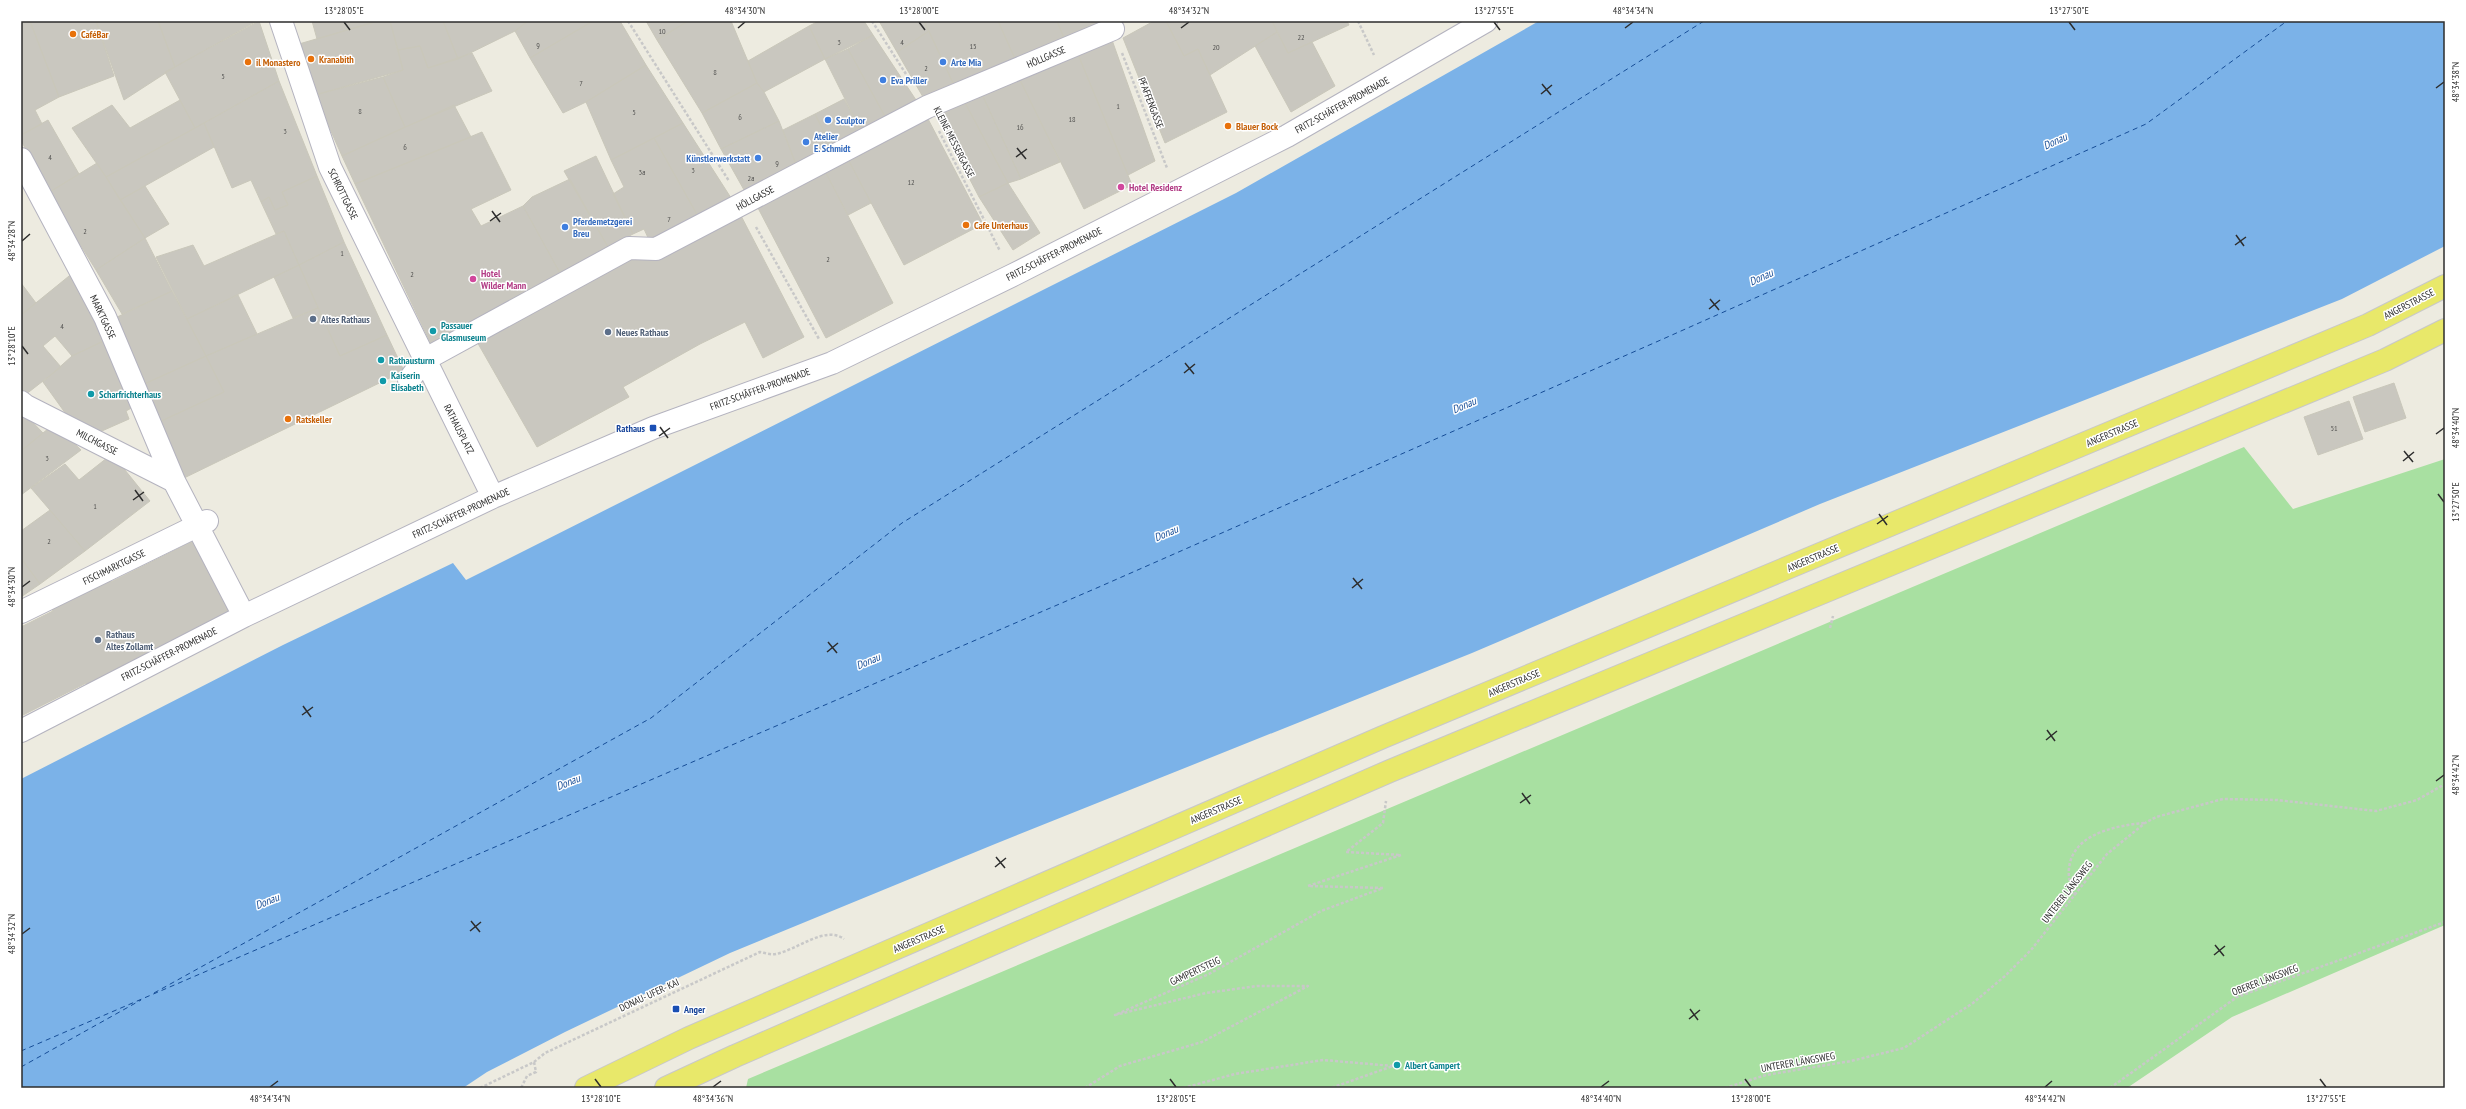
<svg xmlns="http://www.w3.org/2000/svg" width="2466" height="1109" viewBox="0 0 2466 1109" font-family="'PT Sans Narrow',sans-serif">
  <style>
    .green { fill: #a8e0a1 }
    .water { fill: #7bb2e8 }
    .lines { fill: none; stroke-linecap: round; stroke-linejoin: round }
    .ferry { stroke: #164d97; stroke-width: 1; stroke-dasharray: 5 4; stroke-linecap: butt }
    .building { fill: #c9c7bf; stroke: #c9c7ba }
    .street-casing { stroke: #b4b3bf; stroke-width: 24 }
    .primary-casing { stroke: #c8c8c8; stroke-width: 24 }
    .path { stroke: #c8c8c8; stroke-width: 2.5; stroke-dasharray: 3 2; stroke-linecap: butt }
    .street { stroke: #fff; stroke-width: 22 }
    .primary { stroke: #e8e86a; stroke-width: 22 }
    .ticks { fill: none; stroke: #2d2d2d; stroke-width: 1.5 }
    .food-dot { fill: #e8710a; stroke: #fff; stroke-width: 1.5 }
    .shop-dot { fill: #3f7fe0; stroke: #fff; stroke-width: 1.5 }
    .hotel-dot { fill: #d1479c; stroke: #fff; stroke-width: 1.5 }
    .service-dot { fill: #5c6f8a; stroke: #fff; stroke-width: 1.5 }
    .culture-dot { fill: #0f9aa8; stroke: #fff; stroke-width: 1.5 }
    .transit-dot { fill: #1a4fb4; stroke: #fff; stroke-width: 1.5 }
    .labels { text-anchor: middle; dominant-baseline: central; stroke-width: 3; stroke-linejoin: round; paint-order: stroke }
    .number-label { font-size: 8px; fill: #545452 }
    .food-label { font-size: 10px; font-weight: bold; fill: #c56008; stroke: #fff; text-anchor: start }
    .street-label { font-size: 10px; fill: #2d2d2d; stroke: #fff }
    .shop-label { font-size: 10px; font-weight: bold; fill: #366cbe; stroke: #fff; text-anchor: start }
    .hotel-label { font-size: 10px; font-weight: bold; fill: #b23c85; stroke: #fff; text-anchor: start }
    .service-label { font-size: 10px; font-weight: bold; fill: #4e5e75; stroke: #fff; text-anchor: start }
    .culture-label { font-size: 10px; font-weight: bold; fill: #0d838f; stroke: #fff; text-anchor: start }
    .transit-label { font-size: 10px; font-weight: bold; fill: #164399; stroke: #fff; text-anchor: end }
    .water-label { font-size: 11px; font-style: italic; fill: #164d97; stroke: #fff }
    .neatline { fill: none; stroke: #2d2d2d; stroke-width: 1.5 }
    .ticks-label { font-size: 10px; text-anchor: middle; fill: #2d2d2d }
  </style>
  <rect width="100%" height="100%" fill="#edebe0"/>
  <path class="green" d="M2244,447l49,62 152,-50v466l-213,92 -105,71h-1381l2,-9z"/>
  <path class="water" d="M1539,21h906v225l-103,53 -522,205 -348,149 -477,191 -265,109 -165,79 -78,40 -24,16h-442v-309l262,-134 170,-82 13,17 770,-387z"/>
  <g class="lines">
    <path class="ferry" d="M154,993l497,-275 251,-195 802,-502
      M21,1051l1078,-464 564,-248 483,-215 141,-103
      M21,1067l120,-67"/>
  </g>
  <path class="building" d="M21,21h9l29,76 -24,13 7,14 -21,11z
    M30,21h66l18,55 -55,21z
    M96,21h62l17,46 -51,33z
    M158,21h99l-82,46z
    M259,21l20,60 -84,47 -30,-56z
    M312,21h66l-61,18z
    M378,21h12l13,49 -88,25 -16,-51z
    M390,21h53l15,38 -30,9 -8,-22 -22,4z
    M443,21h85l-13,10 -57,28z
    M528,21h65l-63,37 -15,-27z
    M593,21h27l26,44 -60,37 -23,11 -33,-55z
    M646,21h42l-31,19z
    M688,21h43l26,62 -55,30 -45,-73z
    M819,21h45l9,14 -48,24 -16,-33z
    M879,21h45l5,10 -32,21z
    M924,21h74l18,40 -63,22z
    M998,21h59l7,17 -48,23z
    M1057,21h41l1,2 -35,15z
    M1154,21h12l18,35 14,-7 29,63 -62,31 -42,-105z
    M1166,21h106l5,11 -67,43 -12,-26 -14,7z
    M1272,21h75l2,4 -61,28z
    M809,26l16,33 -61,33 -7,-9 -9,-22z
    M929,31l24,52 -30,14 -26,-45z
    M1277,32l11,21 24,-11 23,44 -44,26 -36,-66z
    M873,35l45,68 -31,17 -39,-71z
    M1112,40l43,121 -27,14 -51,-123z
    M420,46l8,22 44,-15 20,38 -87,36 -22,-50 20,-7 -5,-20z
    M848,49l39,71 -25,13 -37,-74z
    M1077,52l55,133 -48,24 -66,-133z
    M646,65l37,58 -72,37 -25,-58z
    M1018,76l42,86 -39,17 -40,-87z
    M383,77l22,50 -63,29 -27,-61z
    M279,81l38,95 -35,16 6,13 -13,5 -6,-13 -8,5 -10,-22 -19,8 -28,-65z
    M757,83l7,9 15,29 -58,28 -19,-36z
    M981,92l40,87 -13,4 -45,-84z
    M844,99l18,34 -30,15 -17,-34z
    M963,99l45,84 -29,14 -44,-85z
    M180,100l15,28 -89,49 -34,-49 40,-23 18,23z
    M454,105l17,32 -116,47 -13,-28z
    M815,114l17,34 -35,19 -14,-37z
    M928,119l55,105 -79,41 -55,-104z
    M48,120l31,54 -31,19 -27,-53v-5z
    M779,121l18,46 -49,30 -27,-48z
    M204,123l10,24 -94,53 -14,-23z
    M683,123l50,78 -34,17 -45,-80z
    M482,132l29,58 -40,19 10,17 42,-20 37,67 -129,71 -76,-160z
    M654,138l45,80 -49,24 -6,-13 -11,5 -20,-40 11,-7 -13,-27z
    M596,156l37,78 -25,13 -44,-76z
    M849,161l22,42 -23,12 -22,-42z
    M97,163l48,75 -49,32 -48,-77z
    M826,173l67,130 -67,35 -68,-130z
    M317,176l27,66 -45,23 -15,-34 -8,3 -15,-32 8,-5 6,13 13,-5 -6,-13z
    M570,179l38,68 -48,26 -37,-67 9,-9z
    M1008,183l32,50 -27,17 -34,-53z
    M145,186l24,38 -24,14 -25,-38z
    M738,210l66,127 -41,21 -18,-36 -45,22 -77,43 6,10 -92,50 -61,-107 123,-68 48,-18 5,7z
    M284,231l15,34 -112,54 -31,-62 37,-12 11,21z
    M145,238l27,53 -50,23 -26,-44z
    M344,242l43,93 -47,21 -41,-91z
    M299,265l19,43 -25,10 -19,-41z
    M74,272l36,66 -38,18 -17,-20 -12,10 18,21 -36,28 -4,-4v-76z
    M21,283l15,20 -15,12z
    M172,291l34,65 -64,29 -29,-66z
    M238,295l19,39 -51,22 -19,-37z
    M318,308l22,48 47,-21 17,36 -222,108 -25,-56 67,-31 -18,-36z
    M110,338l25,68 -9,5 3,8 -34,15 -8,-10 -11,4 -33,-46 29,-26z
    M206,356l18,36 -67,31 -15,-38z
    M2394,383l12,35 -41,14 -12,-35z
    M2349,401l14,38 -45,16 -14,-38z
    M21,410l22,23 -22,18z
    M54,424l27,26 -60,45v-44z
    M112,454l38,47 -65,50 -54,-63 34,-24 14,16z
    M50,510l35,41 -45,33 -19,-26v-27z
    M194,541l36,72 -141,76 -3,-6 -65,33v-89l32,-16 -2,-4 58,-29 2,4z
    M21,558l19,26 -19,13z"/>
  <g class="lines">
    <defs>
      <path id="street" d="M281,21l49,146 163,330
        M21,159l84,158 69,164 70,135
        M409,380l15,-20 205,-112 27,1 271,-142 186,-78
        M21,402l5,4 148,75
        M21,612l186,-91
        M21,731l223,-115 249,-119 160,-69 179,-65 181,-88 274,-139 199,-115"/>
      <path id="primary" d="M586,1088l103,-50 694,-301 985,-412 77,-39
        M666,1088l69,-32 655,-285 995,-411 60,-30"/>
    </defs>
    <use href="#street" class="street-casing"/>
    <use href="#primary" class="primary-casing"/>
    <path class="path" d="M628,21l101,160
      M872,21l41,64
      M1358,21l16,34
      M1122,53l45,115
      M939,131l61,120
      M756,227l63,112
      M1830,628l3,-12
      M2075,895c-2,-5 -5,-12 -6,-17 -4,-43 44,-52 75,-55
      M534,1062l11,-9 215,-101c5,1 11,3 16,2 21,-4 49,-29 68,-15
      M480,1088l54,-26 2,10 -9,4 -6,12
      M1085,1088l35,-22 82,-24 106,-56h-51l-51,7 -91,22 94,-41 112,-63 62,-23 -75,-2 93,-31 -55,-3 37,-29 3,-22
      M1183,1088l52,-14 88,-14 70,6 -62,22
      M1725,1088l41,-13 85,-14 53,-13 69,-45 32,-27 26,-26 76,-96 38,-31 11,-6 67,-18 54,1 99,11 41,-11 28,-16
      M2110,1088l127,-91 208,-75"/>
    <use href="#street" class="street"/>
    <use href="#primary" class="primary"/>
  </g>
  <path class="ticks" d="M344,22l6,8M919,22l6,8M1494,22l6,8M2069,22l6,8M738,28l7,-6M1181,28l8,-6M1625,28l8,-6M1542,84l9,11M2436,88l8,-6M1541,94l11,-9M1017,148l9,11M1016,157l11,-8M492,211l8,11M490,221l11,-8M2236,235l8,11M22,241l8,-7M2235,245l11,-8M1710,299l9,11M1709,309l11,-9M22,346l6,8M1185,363l9,11M1184,373l11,-9M660,427l8,11M2436,434l8,-6M659,436l11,-8M2404,451l9,11M2403,461l11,-9M135,490l8,11M2438,494l6,8M133,500l11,-8M1879,514l8,11M1877,524l11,-8M1353,578l9,11M22,587l8,-6M1352,588l11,-9M828,642l9,11M827,652l11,-9M303,706l8,11M302,715l11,-8M2047,730l8,11M2046,740l11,-9M2436,781l8,-6M1522,793l8,11M1520,803l11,-8M996,857l9,11M995,867l11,-9M471,921l9,11M470,931l11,-9M22,934l8,-6M2215,945l9,11M2214,955l11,-9M1690,1009l8,11M1689,1019l11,-9M595,1079l6,8M1170,1079l6,8M1745,1079l6,8M2320,1079l6,8M270,1087l8,-6M713,1087l8,-6M1601,1087l8,-6M2045,1087l7,-6"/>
  <g class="food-dot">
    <circle cx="73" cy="34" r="4"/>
    <circle cx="311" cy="59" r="4"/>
    <circle cx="248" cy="62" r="4"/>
    <circle cx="1228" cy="126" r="4"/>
    <circle cx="966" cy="225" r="4"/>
    <circle cx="288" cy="419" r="4"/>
  </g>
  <g class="shop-dot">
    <circle cx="943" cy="62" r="4"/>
    <circle cx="883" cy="80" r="4"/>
    <circle cx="828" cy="120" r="4"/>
    <circle cx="806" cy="142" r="4"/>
    <circle cx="758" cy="158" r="4"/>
    <circle cx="565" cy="227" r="4"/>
  </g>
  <g class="hotel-dot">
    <circle cx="1121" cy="187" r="4"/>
    <circle cx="473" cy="279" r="4"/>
  </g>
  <g class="service-dot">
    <circle cx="313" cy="319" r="4"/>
    <circle cx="608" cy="332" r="4"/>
    <circle cx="98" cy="640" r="4"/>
  </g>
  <g class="culture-dot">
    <circle cx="433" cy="331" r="4"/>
    <circle cx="381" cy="360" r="4"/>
    <circle cx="383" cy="381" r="4"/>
    <circle cx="91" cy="394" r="4"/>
    <circle cx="1397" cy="1065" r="4"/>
  </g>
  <g class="transit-dot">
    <rect x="649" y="424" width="8" height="8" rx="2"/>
    <rect x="672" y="1005" width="8" height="8" rx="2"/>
  </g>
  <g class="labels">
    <g class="number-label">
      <text x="662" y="31">10</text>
      <text x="1301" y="37">22</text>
      <text x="839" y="42">3</text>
      <text x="902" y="42">4</text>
      <text x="538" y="45">9</text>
      <text x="973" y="46">15</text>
      <text x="1216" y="47">20</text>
      <text x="926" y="68">2</text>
      <text x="715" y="72">8</text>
      <text x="223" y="76">5</text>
      <text x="581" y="83">7</text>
      <text x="1118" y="106">1</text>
      <text x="360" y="111">8</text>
      <text x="634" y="112">5</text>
      <text x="740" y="117">6</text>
      <text x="1072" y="119">18</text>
      <text x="1020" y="127">16</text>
      <text x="285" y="131">3</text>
      <text x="405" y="147">6</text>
      <text x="50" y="157">4</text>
      <text x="777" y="163">9</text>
      <text x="693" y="170">3</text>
      <text x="642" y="172">3a</text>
      <text x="751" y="178">2a</text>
      <text x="911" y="182">12</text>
      <text x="669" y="219">7</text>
      <text x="85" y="231">2</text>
      <text x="342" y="253">1</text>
      <text x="828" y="259">2</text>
      <text x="412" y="274">2</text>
      <text x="62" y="326">4</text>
      <text x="2334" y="428">51</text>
      <text x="47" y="458">3</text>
      <text x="95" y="506">1</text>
      <text x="49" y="541">2</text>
    </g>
    <g class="food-label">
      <text x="81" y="34">CaféBar</text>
      <text x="319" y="59">Kranabith</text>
      <text x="256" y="62">il Monastero</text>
      <text x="1236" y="126">Blauer Bock</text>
      <text x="974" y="225">Cafe Unterhaus</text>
      <text x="296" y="419">Ratskeller</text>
    </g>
    <g class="street-label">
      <text transform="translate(1046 57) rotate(-23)">HÖLLGASSE</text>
      <text transform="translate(1151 103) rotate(69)">PFAFFENGASSE</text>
      <text transform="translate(1342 105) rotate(-29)">FRITZ-SCHÄFFER-PROMENADE</text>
      <text transform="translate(954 142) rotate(63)">KLEINE MESSERGASSE</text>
      <text transform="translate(343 194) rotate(64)">SCHROTTGASSE</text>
      <text transform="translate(755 198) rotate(-28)">HÖLLGASSE</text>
      <text transform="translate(1054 254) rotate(-27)">FRITZ-SCHÄFFER-PROMENADE</text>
      <text transform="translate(2409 304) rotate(-27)">ANGERSTRASSE</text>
      <text transform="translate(103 317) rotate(65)">MARKTGASSE</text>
      <text transform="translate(760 389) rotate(-20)">FRITZ-SCHÄFFER-PROMENADE</text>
      <text transform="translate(459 429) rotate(63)">RATHAUSPLATZ</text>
      <text transform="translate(2112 433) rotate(-23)">ANGERSTRASSE</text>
      <text transform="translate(97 442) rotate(27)">MILCHGASSE</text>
      <text transform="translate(461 513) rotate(-25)">FRITZ-SCHÄFFER-PROMENADE</text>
      <text transform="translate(1813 558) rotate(-23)">ANGERSTRASSE</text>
      <text transform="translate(114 567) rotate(-26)">FISCHMARKTGASSE</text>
      <text transform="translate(169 654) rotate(-27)">FRITZ-SCHÄFFER-PROMENADE</text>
      <text transform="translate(1514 683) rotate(-23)">ANGERSTRASSE</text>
      <text transform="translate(1216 810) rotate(-23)">ANGERSTRASSE</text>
      <text transform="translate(2067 892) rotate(-52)">UNTERER LÄNGSWEG</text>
      <text transform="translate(919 939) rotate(-23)">ANGERSTRASSE</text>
      <text transform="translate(1195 971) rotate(-25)">GAMPERTSTEIG</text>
      <text transform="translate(2265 980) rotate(-21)">OBERER LÄNGSWEG</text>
      <text transform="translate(649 995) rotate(-25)">DONAU- UFER- KAI</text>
      <text transform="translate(1798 1062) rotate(-10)">UNTERER LÄNGSWEG</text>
    </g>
    <g class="shop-label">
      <text x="951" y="62">Arte Mia</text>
      <text x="891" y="80">Eva Priller</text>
      <text x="836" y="120">Sculptor</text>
      <text x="814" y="136">Atelier<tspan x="814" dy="12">E. Schmidt</tspan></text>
      <text x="750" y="158" text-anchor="end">Künstlerwerkstatt</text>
      <text x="573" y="221">Pferdemetzgerei<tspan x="573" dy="12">Breu</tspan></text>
    </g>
    <g class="hotel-label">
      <text x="1129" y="187">Hotel Residenz</text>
      <text x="481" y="273">Hotel<tspan x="481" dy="12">Wilder Mann</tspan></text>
    </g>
    <g class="service-label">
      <text x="321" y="319">Altes Rathaus</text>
      <text x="616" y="332">Neues Rathaus</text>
      <text x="106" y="634">Rathaus<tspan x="106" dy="12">Altes Zollamt</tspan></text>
    </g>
    <g class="culture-label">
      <text x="441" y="325">Passauer<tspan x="441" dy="12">Glasmuseum</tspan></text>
      <text x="389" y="360">Rathausturm</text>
      <text x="391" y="375">Kaiserin<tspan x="391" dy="12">Elisabeth</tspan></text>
      <text x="99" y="394">Scharfrichterhaus</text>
      <text x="1405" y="1065">Albert Gampert</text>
    </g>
    <g class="transit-label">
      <text x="645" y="428">Rathaus</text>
      <text x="684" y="1009" text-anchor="start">Anger</text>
    </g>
    <g class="water-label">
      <text transform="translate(2055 141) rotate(-25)">Donau</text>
      <text transform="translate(1761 277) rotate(-25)">Donau</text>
      <text transform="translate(1464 405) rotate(-23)">Donau</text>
      <text transform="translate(1166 533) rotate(-23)">Donau</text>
      <text transform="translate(868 661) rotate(-23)">Donau</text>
      <text transform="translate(568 782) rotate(-22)">Donau</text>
      <text transform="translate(267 901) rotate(-22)">Donau</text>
    </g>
  </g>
  <rect width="2466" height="1109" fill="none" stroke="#ffffff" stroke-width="44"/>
  <rect x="22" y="22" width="2422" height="1065" class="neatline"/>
  <g class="ticks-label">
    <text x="344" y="14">13°28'05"E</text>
    <text x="745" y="14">48°34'30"N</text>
    <text x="919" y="14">13°28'00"E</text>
    <text x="1189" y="14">48°34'32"N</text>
    <text x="1494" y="14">13°27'55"E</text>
    <text x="1633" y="14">48°34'34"N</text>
    <text x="2069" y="14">13°27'50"E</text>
    <text transform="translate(2455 82) rotate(-90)" y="4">48°34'38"N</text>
    <text transform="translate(11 241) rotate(-90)" y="4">48°34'28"N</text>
    <text transform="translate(11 346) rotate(-90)" y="4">13°28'10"E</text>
    <text transform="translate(2455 428) rotate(-90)" y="4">48°34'40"N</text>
    <text transform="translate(2455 502) rotate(-90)" y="4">13°27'50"E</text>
    <text transform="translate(11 587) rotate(-90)" y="4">48°34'30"N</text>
    <text transform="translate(2455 775) rotate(-90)" y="4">48°34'42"N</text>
    <text transform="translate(11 934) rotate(-90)" y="4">48°34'32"N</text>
    <text x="270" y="1102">48°34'34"N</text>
    <text x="601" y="1102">13°28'10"E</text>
    <text x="713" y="1102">48°34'36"N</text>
    <text x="1176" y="1102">13°28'05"E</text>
    <text x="1601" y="1102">48°34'40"N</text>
    <text x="1751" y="1102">13°28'00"E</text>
    <text x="2045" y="1102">48°34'42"N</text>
    <text x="2326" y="1102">13°27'55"E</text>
  </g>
</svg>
